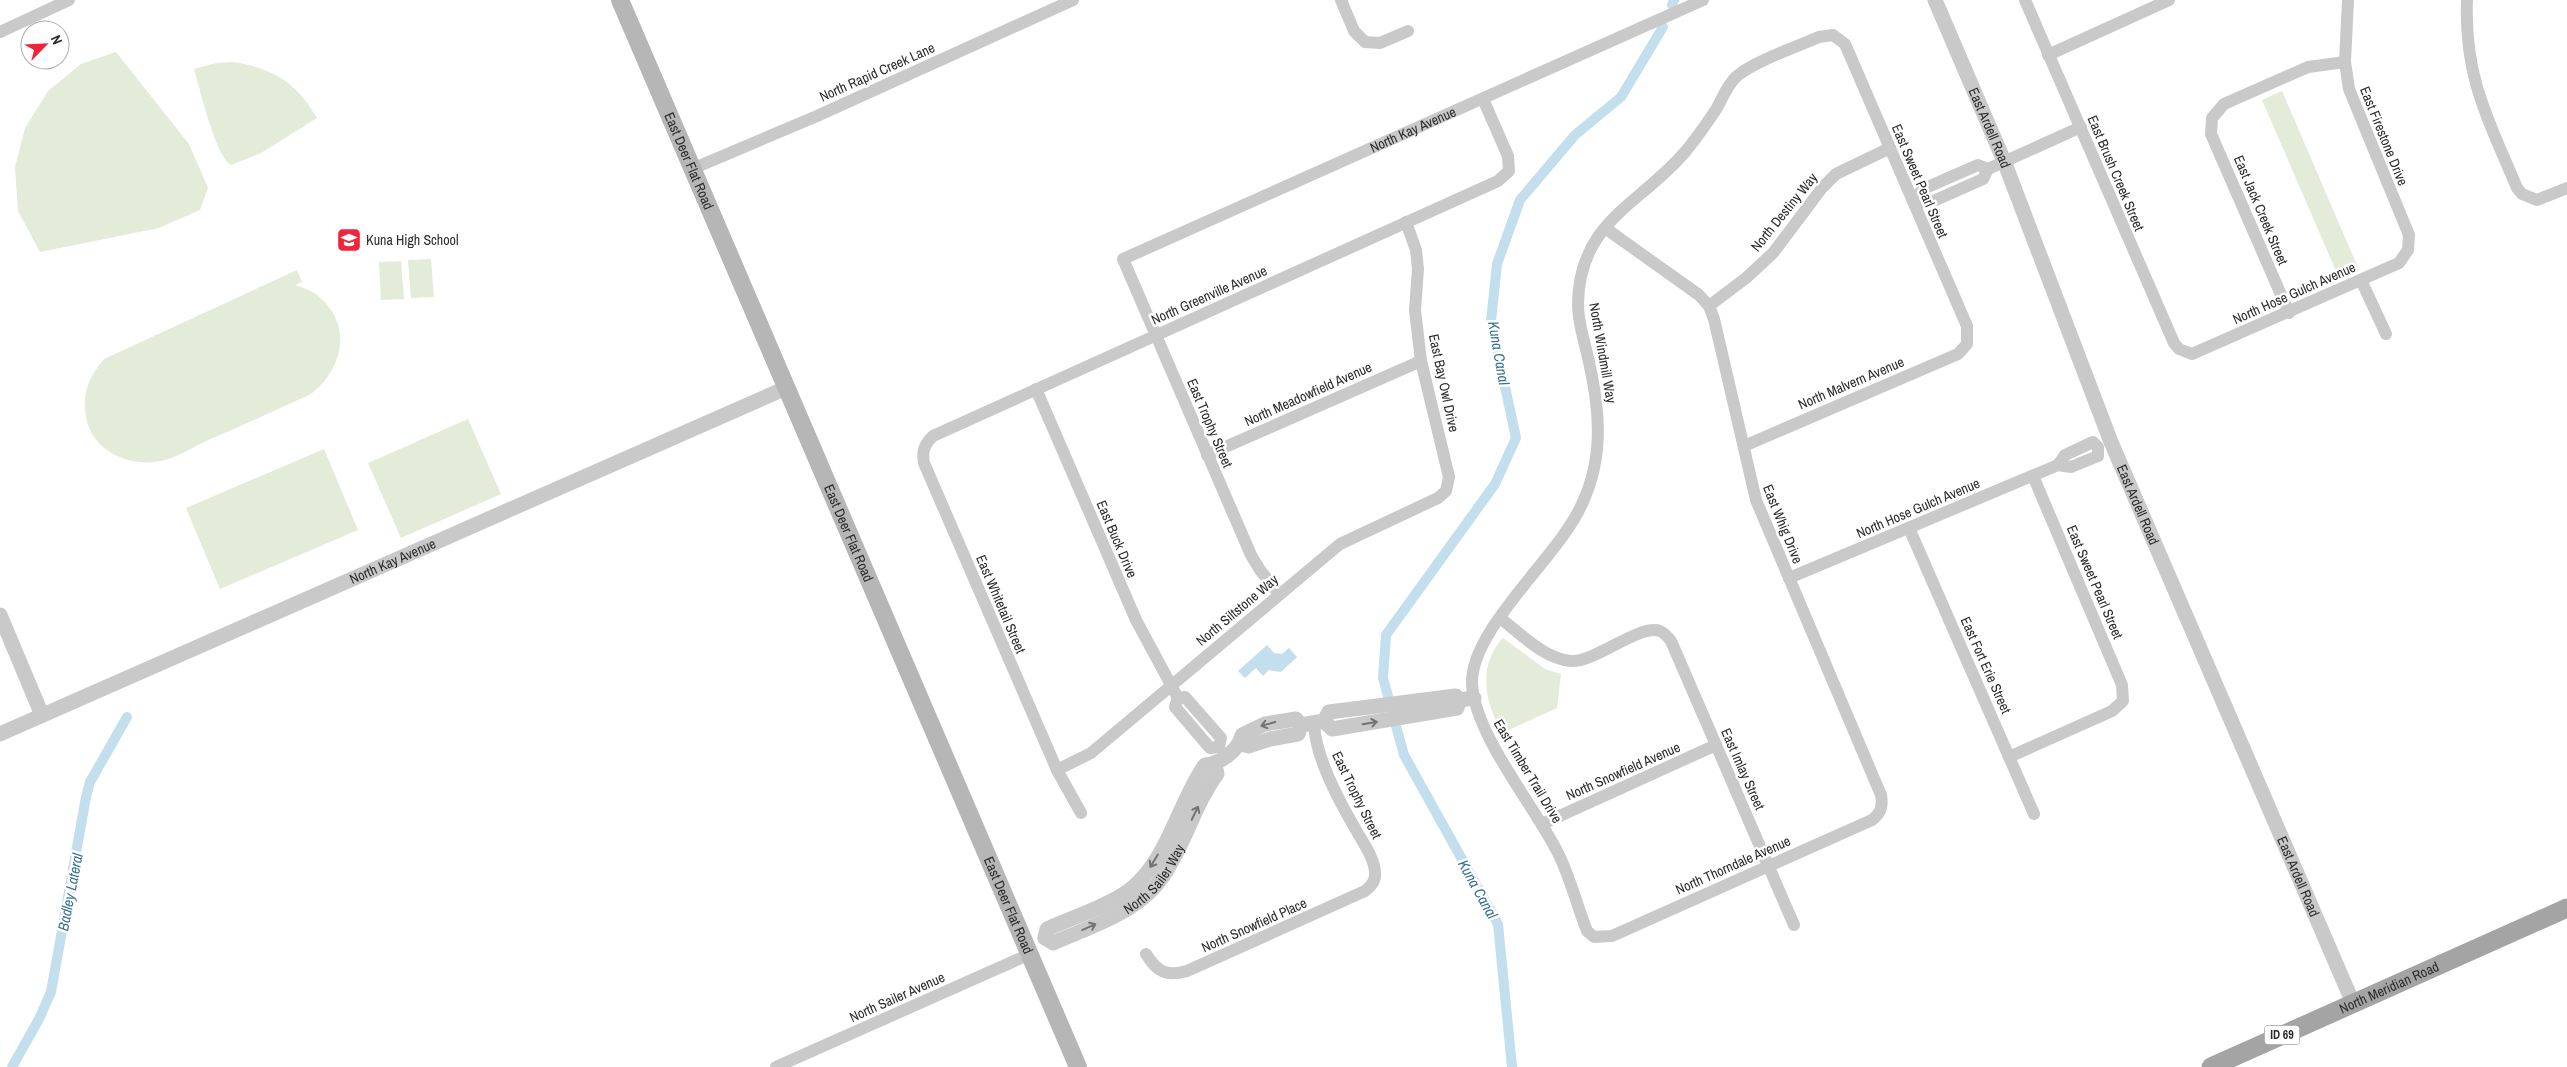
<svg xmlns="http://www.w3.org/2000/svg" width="2567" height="1067" viewBox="0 0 2567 1067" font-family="'Archivo Narrow',sans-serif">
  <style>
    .green { fill: #e3ebd9 }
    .water { fill: #c3deec }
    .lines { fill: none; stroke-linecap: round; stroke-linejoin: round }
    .canal { stroke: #c3deec; stroke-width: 10 }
    .minor { stroke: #c9c9c9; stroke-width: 12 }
    .tertiary { stroke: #c9c9c9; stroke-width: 15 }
    .secondary { stroke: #b6b6b6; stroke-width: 18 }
    .primary { stroke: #a4a4a4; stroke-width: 19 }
    .oneway { stroke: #737373 }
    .labels { text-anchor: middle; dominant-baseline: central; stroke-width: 5; stroke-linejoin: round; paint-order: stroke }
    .shield { fill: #fff; stroke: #6b6b6b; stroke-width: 1 }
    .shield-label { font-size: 12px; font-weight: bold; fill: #2c2c2c }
    .street-label { font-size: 14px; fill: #2c2c2c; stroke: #fff }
    .poi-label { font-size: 14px; fill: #2c2c2c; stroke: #fff; text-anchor: start }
    .water-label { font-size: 15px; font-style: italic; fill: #377392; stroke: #fff }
  </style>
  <rect width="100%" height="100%" fill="#fff"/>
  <path class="green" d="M116,52l73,92 19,44 -8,22 -41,18 -119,24 -22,-41 -3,-44 10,-39 23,-37 33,-27z
    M234,62c40,7 62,20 83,56l-56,35 -30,12c-16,-10 -31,-76 -37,-96l22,-6z
    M2282,91l77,179 -20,8 -77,-178z
    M431,259l3,38 -23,1 -3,-38z
    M401,261l3,38 -23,1 -2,-38z
    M297,270l5,12 -6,3c7,3 16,6 21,10 37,29 26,74 -6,99 -35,16 -70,32 -105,47 -14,7 -30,17 -45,20 -29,6 -63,-7 -73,-36 -8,-26 -1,-46 16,-66z
    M468,419l33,75 -100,44 -33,-75z
    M324,449l34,81 -138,59 -34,-81z
    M1503,638l42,31 16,5 -4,34 -55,25c-14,-26 -23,-55 -8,-83 3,-4 5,-9 9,-12z"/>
  <path class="water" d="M1267,645l7,8 8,1 7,-6 8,9 -16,15 -12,-2 -6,6 -7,-8 -11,10 -7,-7z"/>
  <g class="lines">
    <path class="canal" d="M1672,5l2,-5
      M1388,696l-5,-18 3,-43 109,-151 21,-46 -25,-117 6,-57 23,-64 55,-65 46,-38 42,-70
      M1396,726l8,29 94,169 14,143
      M12,1067l27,-48 12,-27 35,-195 4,-15 37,-65"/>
    <g class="minor">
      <path d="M1341,0l13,31 11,11 15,1 28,-12"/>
      <path d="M2025,0l149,343 5,6 13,5 207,-91 9,-13 1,-15 -60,-146 -4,-27 3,-62"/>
      <path d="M2467,0c-3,77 21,119 50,188l5,6 15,6 30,-12"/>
      <path d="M0,32l69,-32"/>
      <path d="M2048,55l121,-55"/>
      <path d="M1978,165l10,4 -5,10 -54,24 -16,-2 10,-12z"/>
      <path d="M692,169l125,-53 256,-116"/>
      <path d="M1988,169l93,-42"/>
      <path d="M1605,228l94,67 10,11 5,13 42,181 125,295c2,11 0,18 -9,25l-260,116 -18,1 -7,-6c-10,-25 -16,-51 -28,-76 -24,-49 -84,-119 -87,-171 -2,-55 86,-126 110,-180 22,-47 18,-93 7,-142 -4,-19 -11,-38 -11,-58 1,-83 63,-100 107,-152 12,-14 22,-29 32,-44 6,-11 10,-23 20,-32 18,-15 59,-29 82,-39l14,-2 12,9 122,282v18l-9,10 -214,92"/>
      <path d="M2361,280l25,54"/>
      <path d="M1709,306l37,-28 27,-25 49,-65 14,-14 54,-26"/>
      <path d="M2289,313l-78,-179 1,-16 12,-14 84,-37 37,-5"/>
      <path d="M1036,389l100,231 42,78"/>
      <path d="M2093,442l5,5v9l-27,11 -13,-2 7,-10z"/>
      <path d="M1207,455l214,-94"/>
      <path d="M1909,528l125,286"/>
      <path d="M1789,578l269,-113"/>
      <path id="s1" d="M1279,594l-19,-24 -9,-15 -128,-296 580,-259"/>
      <path d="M1500,618c21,16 43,40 71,43 23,2 70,-38 89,-30 4,2 8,6 11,10l123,284"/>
      <path d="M1185,697l36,41 -2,9 -9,1 -35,-41 3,-9z"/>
      <path d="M2009,757l103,-46 11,-10 -1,-16 -89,-209"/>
      <path d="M1057,770l34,-17 249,-209 98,-46 8,-7 3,-14 -28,-116 -6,-51 3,-41 -2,-19 -10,-28"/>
      <path d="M1081,813l-24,-43 -133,-307c-2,-12 0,-18 9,-27l565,-255 11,-10 -1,-15 -25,-57"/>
      <path d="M1542,824l174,-79"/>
      <path d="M1146,954c11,18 21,23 41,17l178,-80c6,-5 11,-10 10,-19 -1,-15 -12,-29 -19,-42 -17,-29 -41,-73 -42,-107"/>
      <path d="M776,1067l254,-113"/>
    </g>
    <g class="tertiary">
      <path id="s2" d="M1935,0l69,161 107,281 242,561"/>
      <path d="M0,615l42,100"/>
      <path d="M1459,700l15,-2"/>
      <path d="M1324,721l8,8 125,-21 2,-8"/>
      <path d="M1301,725l23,-4 5,-9 127,-16 3,4"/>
      <path id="s3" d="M0,734l786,-346"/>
      <path d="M1240,744l9,2 21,-7 28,-5 3,-9"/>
      <path d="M1045,938l2,-9c26,-12 57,-21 80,-37 41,-30 50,-87 78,-127 15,-1 34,-15 37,-30l23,-11 31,-5 5,6"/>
      <path id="s4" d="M1045,938l8,5c39,-17 86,-31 110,-67 22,-32 31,-71 54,-102l-2,-9"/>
    </g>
    <path class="secondary" id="s5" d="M620,0l458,1067"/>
    <path class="primary" id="s6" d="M2211,1067l356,-159"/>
  </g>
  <defs><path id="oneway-shaft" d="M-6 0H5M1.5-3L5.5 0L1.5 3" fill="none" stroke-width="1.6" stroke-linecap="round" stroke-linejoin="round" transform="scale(1.25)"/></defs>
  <g class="oneway">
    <use href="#oneway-shaft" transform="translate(1370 723) rotate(-9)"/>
    <use href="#oneway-shaft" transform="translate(1268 724) rotate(165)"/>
    <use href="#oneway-shaft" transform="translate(1195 813) rotate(-64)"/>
    <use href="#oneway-shaft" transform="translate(1154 861) rotate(121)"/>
    <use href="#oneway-shaft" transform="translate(1089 927) rotate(-24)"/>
  </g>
  <defs>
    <symbol id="school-square" viewBox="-11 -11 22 22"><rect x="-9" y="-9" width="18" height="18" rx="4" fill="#ee243c" stroke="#fff"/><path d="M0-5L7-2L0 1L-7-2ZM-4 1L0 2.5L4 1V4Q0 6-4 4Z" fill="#fff"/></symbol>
  </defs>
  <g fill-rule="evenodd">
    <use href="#school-square" x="335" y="226" width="28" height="28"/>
  </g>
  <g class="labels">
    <rect class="shield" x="2264.5" y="1025.5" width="35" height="19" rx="4"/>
    <g class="shield-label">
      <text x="2282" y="1035">ID 69</text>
    </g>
    <g class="street-label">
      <text transform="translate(877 72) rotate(-24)">North Rapid Creek Lane</text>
      <text stroke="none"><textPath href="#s2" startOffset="139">East Ardell Road</textPath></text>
      <text stroke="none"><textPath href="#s1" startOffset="688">North Kay Avenue</textPath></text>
      <text transform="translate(2384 136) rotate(68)">East Firestone Drive</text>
      <text stroke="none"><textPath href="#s5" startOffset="175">East Deer Flat Road</textPath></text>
      <text transform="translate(2116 173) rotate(67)">East Brush Creek Street</text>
      <text transform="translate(1920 181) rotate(67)">East Sweet Pearl Street</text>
      <text transform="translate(2261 210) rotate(67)">East Jack Creek Street</text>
      <text transform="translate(1784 212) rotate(-51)">North Destiny Way</text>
      <text transform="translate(2294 293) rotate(-24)">North Hose Gulch Avenue</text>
      <text transform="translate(1209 295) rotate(-24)">North Greenville Avenue</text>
      <text transform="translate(1603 353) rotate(80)">North Windmill Way</text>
      <text transform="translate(1444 383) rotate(78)">East Bay Owl Drive</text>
      <text transform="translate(1851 383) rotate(-23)">North Malvern Avenue</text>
      <text transform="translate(1308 394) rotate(-24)">North Meadowfield Avenue</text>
      <text transform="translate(1210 423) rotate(67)">East Trophy Street</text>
      <text stroke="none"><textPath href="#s2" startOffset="544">East Ardell Road</textPath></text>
      <text transform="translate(1918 508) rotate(-23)">North Hose Gulch Avenue</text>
      <text transform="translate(1783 524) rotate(68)">East Whig Drive</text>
      <text stroke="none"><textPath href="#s5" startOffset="580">East Deer Flat Road</textPath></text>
      <text transform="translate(1117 539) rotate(67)">East Buck Drive</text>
      <text stroke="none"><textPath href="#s3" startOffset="429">North Kay Avenue</textPath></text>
      <text transform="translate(2095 582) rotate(67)">East Sweet Pearl Street</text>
      <text transform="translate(1001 604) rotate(67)">East Whitetail Street</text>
      <text transform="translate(1237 610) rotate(-40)">North Siltstone Way</text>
      <text transform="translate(1986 665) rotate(66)">East Fort Erie Street</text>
      <text transform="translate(1743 769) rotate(66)">East Imlay Street</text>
      <text transform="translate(1528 771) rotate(59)">East Timber Trail Drive</text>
      <text transform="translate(1623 771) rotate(-24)">North Snowfield Avenue</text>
      <text transform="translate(1357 795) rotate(64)">East Trophy Street</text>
      <text transform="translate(1733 865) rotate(-24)">North Thorndale Avenue</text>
      <text stroke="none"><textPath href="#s4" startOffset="132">North Sailer Way</textPath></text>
      <text stroke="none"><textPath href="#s2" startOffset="949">East Ardell Road</textPath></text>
      <text stroke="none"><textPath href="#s5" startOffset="985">East Deer Flat Road</textPath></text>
      <text transform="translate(1254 925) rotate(-24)">North Snowfield Place</text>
      <text stroke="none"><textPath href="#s6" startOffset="195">North Meridian Road</textPath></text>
      <text transform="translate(897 997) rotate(-24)">North Sailer Avenue</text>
    </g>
    <g class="poi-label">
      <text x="366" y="240">Kuna High School</text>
    </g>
    <g class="water-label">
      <text transform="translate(1499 353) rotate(80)">Kuna Canal</text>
      <text transform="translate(1478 889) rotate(61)">Kuna Canal</text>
      <text transform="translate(70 892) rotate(-79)">Badley Lateral</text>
    </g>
  </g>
  <g transform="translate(45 45) rotate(66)"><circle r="24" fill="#ffffff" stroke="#ababab"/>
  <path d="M0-4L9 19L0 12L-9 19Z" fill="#ee243c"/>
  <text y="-8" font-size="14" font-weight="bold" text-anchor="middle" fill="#2c2c2c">N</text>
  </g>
</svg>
